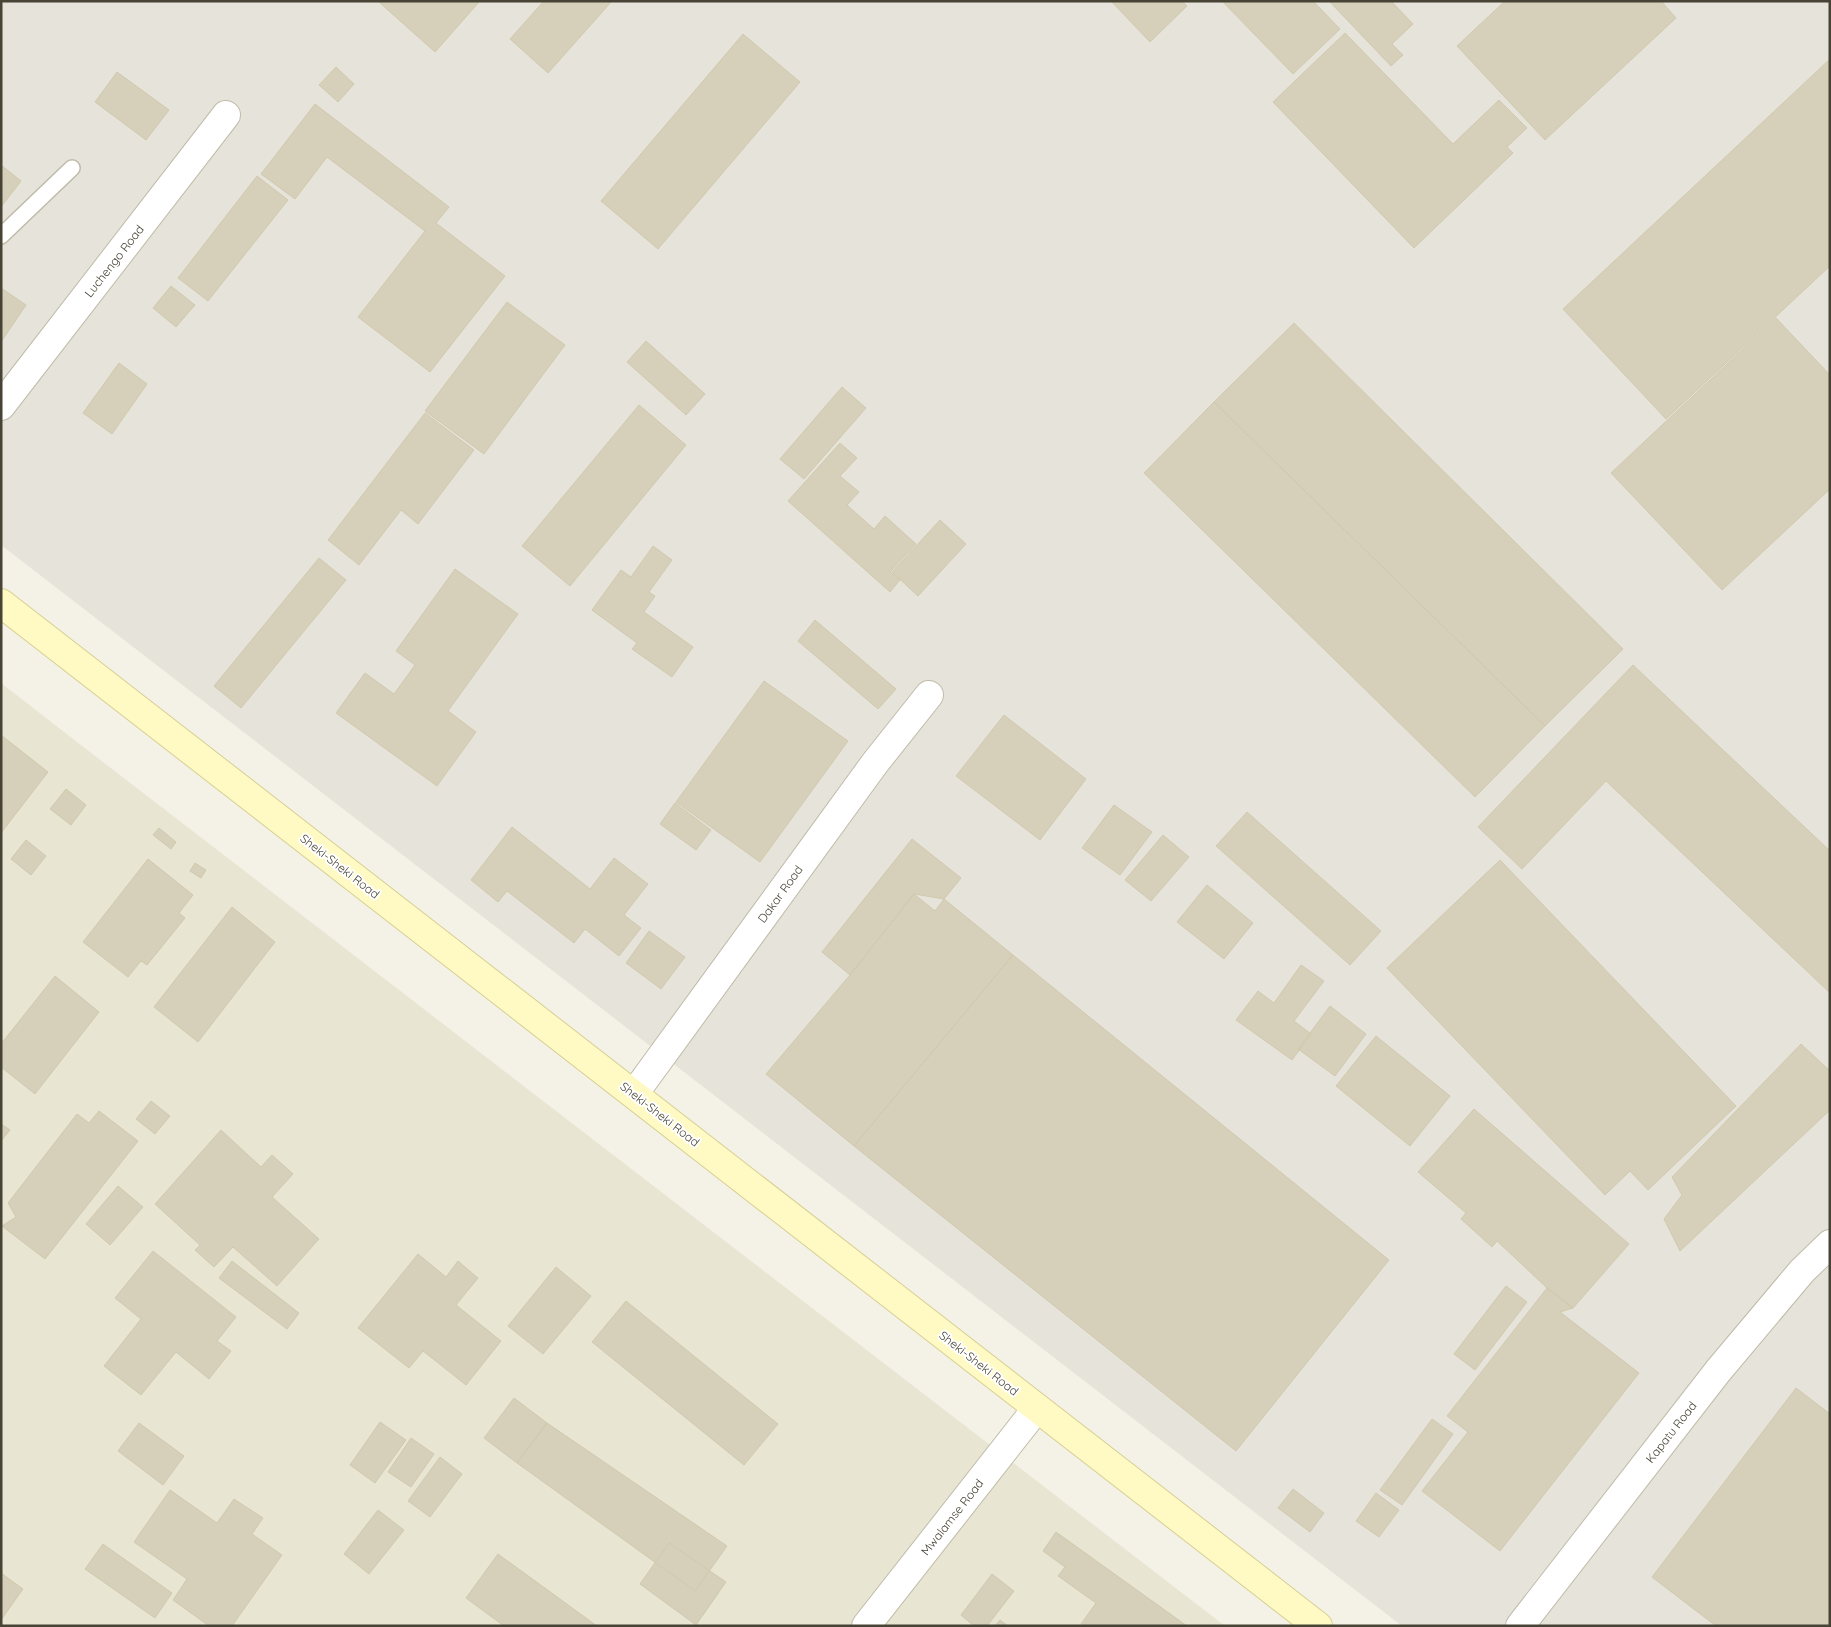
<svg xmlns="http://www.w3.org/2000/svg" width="1831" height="1627" viewBox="0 0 1831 1627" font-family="Quicksand,sans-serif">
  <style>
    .residential { fill: #e8e5d3 }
    .industrial { fill: #e6e3db }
    .building { fill: #d6d0ba; stroke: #d1c9ad }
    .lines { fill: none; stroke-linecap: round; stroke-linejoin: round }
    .lane-casing { stroke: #c0bba8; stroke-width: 18 }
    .street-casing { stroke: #c0bba8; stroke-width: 30 }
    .secondary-casing { stroke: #d7cf93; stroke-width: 30 }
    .lane { stroke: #fff; stroke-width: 15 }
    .street { stroke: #fff; stroke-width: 28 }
    .secondary { stroke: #fffac4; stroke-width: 28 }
    .labels { text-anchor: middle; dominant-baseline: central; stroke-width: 4; stroke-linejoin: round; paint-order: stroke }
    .street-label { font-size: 12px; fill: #474335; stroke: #fff }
  </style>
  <rect width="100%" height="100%" fill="#f4f2e6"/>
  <path class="residential" d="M1,683l76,59 1148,884h-1224z"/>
  <path class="industrial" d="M1,1h1829v1625h-428l-1401,-1081z"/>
  <path class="building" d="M380,1h100l-45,51 -56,-50z
    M544,1h68l-64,72 -38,-34z
    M1111,1h71l5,5 -37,36z
    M1222,1h91l27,28 -47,45z
    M1329,1h62l22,23 -21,20 11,11 -12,11z
    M1505,1h156l15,17 -131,122 -88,-94z
    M1345,33l108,111 46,-44 28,28 -20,19 6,6 -99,95 -141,-146z
    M743,34l57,48 -142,167 -57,-48z
    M1830,59v207l-164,153 -103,-110z
    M336,67l18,17 -16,18 -19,-17z
    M117,72l52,38 -23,30 -51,-38z
    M315,104l134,103 -13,16 69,53 -75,96 -72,-55 67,-86 -98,-74 -32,42 -34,-25z
    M1,165l20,16 -20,26z
    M257,176l31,24 -80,101 -30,-23z
    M171,286l24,19 -19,22 -23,-19z
    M1,288l25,17 -25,37z
    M507,302l58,43 -81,109 -59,-43z
    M1776,318l54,57v114l-108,101 -111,-117z
    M1294,323l329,326 -78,77 -331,-324z
    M646,341l59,53 -19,21 -59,-53z
    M119,363l28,21 -35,50 -29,-21z
    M842,387l24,21 -62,71 -24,-20z
    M1214,402l331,324 -70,71 -331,-324z
    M639,405l47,40 -116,141 -48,-40z
    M425,413l49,37 -56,74 -17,-14 -42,55 -31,-25z
    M840,443l17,15 -17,18 19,16 -12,13 27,24 11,-13 31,28 -26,28 10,8 -10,12 -102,-91z
    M940,520l26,24 -48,52 -26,-24z
    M653,546l19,14 -23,32 6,4 -11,16 49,35 -21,30 -40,-28 5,-6 -45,-33 29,-40 10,7z
    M319,558l27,22 -105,128 -27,-22z
    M455,569l63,45 -70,97 28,21 -39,54 -101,-73 29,-40 29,21 21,-29 -19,-14z
    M815,620l81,69 -18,20 -80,-68z
    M1633,665l197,186v142l-224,-212 -84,88 -44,-42z
    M764,681l84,60 -88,121 -84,-60z
    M1004,715l82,64 -46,61 -84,-64z
    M1,735l47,37 -47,61z
    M66,789l20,16 -15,20 -21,-16z
    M675,803l36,27 -15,20 -36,-26z
    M1114,805l38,27 -32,43 -38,-27z
    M1247,812l134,119 -31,34 -134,-119z
    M512,827l78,62 24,-31 34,26 -24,31 17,13 -22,28 -34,-27 -11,14 -67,-52 -9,11 -27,-22z
    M159,828l17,14 -5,7 -18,-14z
    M1163,835l26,22 -38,44 -26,-21z
    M912,839l49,39 -17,21 -30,-5 -64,81 -28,-23z
    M26,840l20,16 -15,19 -20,-16z
    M148,859l45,36 -14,18 6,5 -38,47 -6,-4 -13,16 -45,-35z
    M1500,860l236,246 -88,84 -18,-19 -25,24 -218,-227z
    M195,863l11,7 -5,8 -11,-7z
    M1207,885l46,38 -29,36 -47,-37z
    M914,894l21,17 9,-12 69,56 -159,191 -88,-72 84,-99z
    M232,907l43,35 -77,100 -44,-35z
    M649,931l36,26 -24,32 -35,-26z
    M1013,955l376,305 -153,191 -382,-305z
    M1301,965l23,16 -30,40 17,13 -19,26 -56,-40 22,-29 16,12z
    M55,976l44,36 -64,82 -34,-27v-23z
    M1330,1006l36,28 -31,42 -37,-27z
    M1376,1036l74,60 -40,50 -74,-60z
    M1801,1044l29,27v39l-150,141 -16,-32 18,-24 -10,-18z
    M151,1101l19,15 -15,18 -19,-15z
    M1474,1109l155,135 -56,64 -26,-20 -50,-47 -5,6 -31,-28 5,-6 -48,-41z
    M99,1111l39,30 -93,118 -43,-33 14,-9 -8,-14 69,-89 12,9z
    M1,1124l9,6 -9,11z
    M221,1130l40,37 11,-12 21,19 -21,23 47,42 -42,47 -44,-39 -19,20 -19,-17 5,-5 -45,-41z
    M118,1186l25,21 -33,38 -24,-21z
    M153,1251l83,66 -19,24 14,10 -22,28 -33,-27 -35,43 -37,-29 37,-47 -26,-21z
    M418,1254l28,23 12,-16 20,17 -22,27 45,36 -35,44 -43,-34 -14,17 -51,-40z
    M232,1261l67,52 -12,16 -68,-51z
    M556,1267l35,29 -48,58 -35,-28z
    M1506,1286l21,16 -52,68 -21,-16z
    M1547,1288l26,20 -13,4 79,61 -139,178 -78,-60 46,-59 -21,-16z
    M626,1301l152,123 -34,41 -152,-123z
    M1796,1388l34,26v212h-114l-64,-49z
    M514,1398l33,25 -30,40 -33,-25z
    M1432,1419l21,15 -51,71 -22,-15z
    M380,1422l26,18 -31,43 -25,-18z
    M139,1423l45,33 -21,29 -45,-34z
    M547,1423l180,123 -32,45 -178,-128z
    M411,1438l23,16 -23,33 -23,-15z
    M440,1457l22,17 -32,43 -22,-16z
    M1293,1489l31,24 -14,19 -32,-24z
    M170,1490l47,33 17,-24 29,19 -11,16 30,21 -50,71h-23l-36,-26 14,-21 -53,-37z
    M1376,1493l23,17 -20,27 -23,-16z
    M378,1510l26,20 -35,44 -25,-20z
    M1056,1532l131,94h-103l-3,-2 15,-21 -38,-27 7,-9 -22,-16z
    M669,1543l57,39 -30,43 -56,-41z
    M103,1544l69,49 -17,25 -70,-49z
    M498,1554l99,72h-93l-38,-28z
    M1,1573l22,16 -22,31z
    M992,1574l22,17 -27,35h-13l-13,-11z
    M1000,1620l8,6h-13z"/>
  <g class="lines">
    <defs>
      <path id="lane" d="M1,236l71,-68"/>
      <path id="street" d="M1,406l225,-291
        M634,1094l241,-331 54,-68
        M866,1626l171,-218
        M1520,1626l198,-255 84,-100 28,-27"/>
      <path id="secondary" d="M1,603l1317,1023"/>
    </defs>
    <use href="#lane" class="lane-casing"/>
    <use href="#street" class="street-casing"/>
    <use href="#secondary" class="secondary-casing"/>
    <use href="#lane" class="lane"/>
    <use href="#street" class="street"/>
    <use href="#secondary" class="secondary"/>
  </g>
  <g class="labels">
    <g class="street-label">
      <text transform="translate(114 261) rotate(-52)">Luchengo Road</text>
      <text transform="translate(340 866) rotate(38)">Sheki-Sheki Road</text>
      <text transform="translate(780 894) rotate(-54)">Dakar Road</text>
      <text transform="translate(660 1114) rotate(38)">Sheki-Sheki Road</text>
      <text transform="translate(979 1363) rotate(38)">Sheki-Sheki Road</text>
      <text transform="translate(1671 1432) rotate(-52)">Kapatu Road</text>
      <text transform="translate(952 1517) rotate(-52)">Mwalamse Road</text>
    </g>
  </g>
  <rect width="1831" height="1627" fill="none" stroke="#474335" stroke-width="5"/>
</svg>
